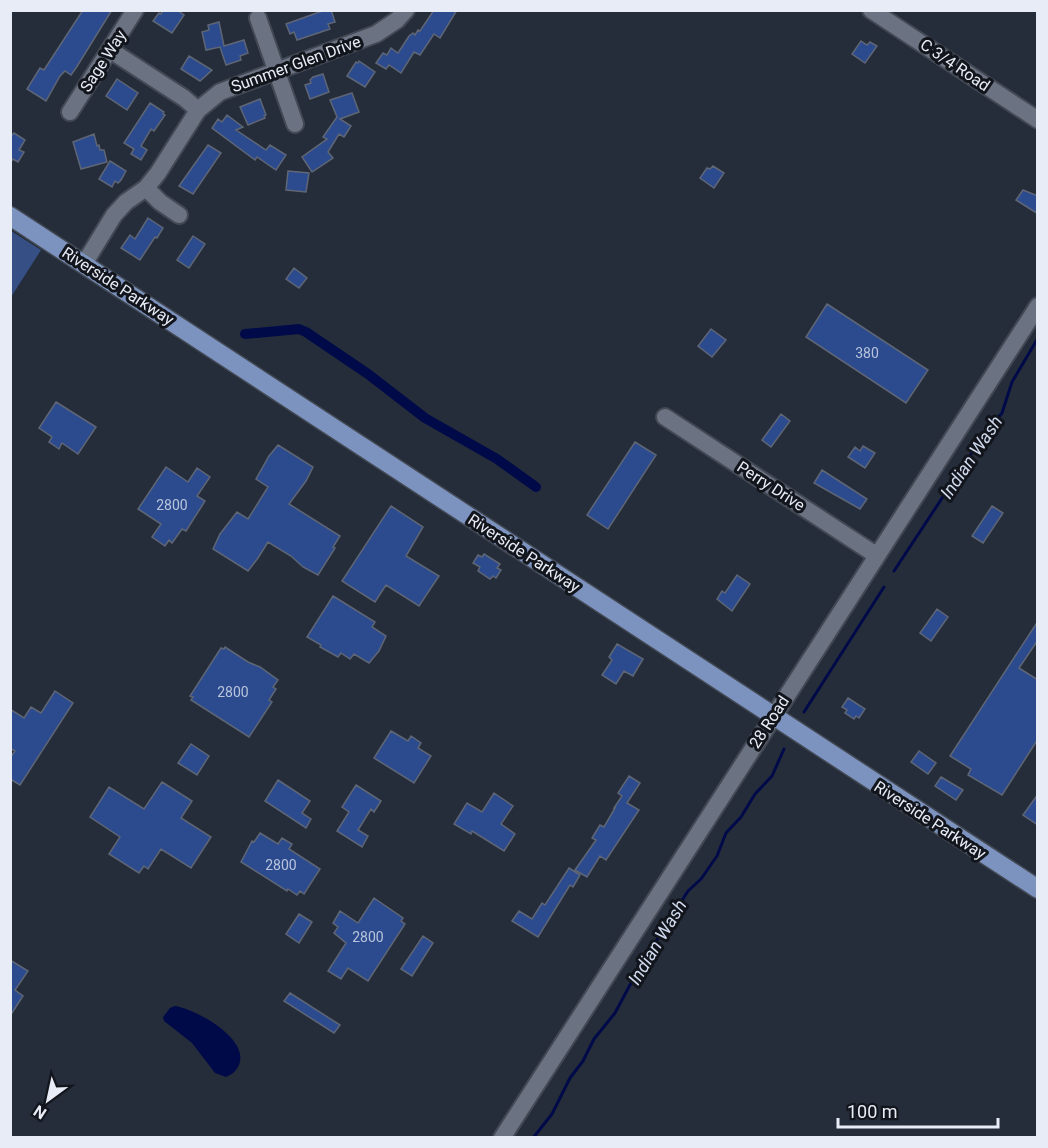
<svg xmlns="http://www.w3.org/2000/svg" width="1048" height="1148" viewBox="0 0 1048 1148" font-family="Roboto,sans-serif">
  <style>
    .green { fill: #365085 }
    .water { fill: #000a49 }
    .lines { fill: none; stroke-linecap: round; stroke-linejoin: round }
    .stream { stroke: #000a49; stroke-width: 3 }
    .canal { stroke: #000a49; stroke-width: 10 }
    .building { fill: #2c4b8e; stroke: #5e6676; stroke-width: 1.5 }
    .minor-casing { stroke: #424954; stroke-width: 20 }
    .major-casing { stroke: #424954; stroke-width: 21 }
    .minor { stroke: #6b7383; stroke-width: 16 }
    .major { stroke: #7d93bf; stroke-width: 18 }
    .labels { text-anchor: middle; dominant-baseline: central; stroke-width: 6; stroke-linejoin: round; paint-order: stroke }
    .number-label { font-size: 14px; fill: #b8c4dc }
    .street-label { font-size: 16px; fill: #e7ecf6; stroke: #12151b }
    .water-label { font-size: 18px; font-style: italic; fill: #cfd9ed; stroke: #12151b }
  </style>
  <rect width="100%" height="100%" fill="#262d3a"/>
  <path class="green" d="M11,231l30,19 -30,47z"/>
  <path class="water" d="M175,1006c21,3 75,33 64,59 -3,6 -6,9 -13,12l-11,-4 -23,-30 -28,-22 -1,-4 7,-9z"/>
  <g class="lines">
    <path class="stream" d="M894,571l91,-138 17,-20 10,-31 26,-44
      M804,712l80,-125
      M533,1138l19,-24 18,-36 13,-17 11,-22 21,-26 24,-45 49,-77 13,-12 16,-23 9,-23 15,-16 14,-23 17,-18 12,-27"/>
    <path class="canal" d="M245,334l54,-5 7,3 62,42 57,44 72,41 39,28"/>
  </g>
  <path class="building" d="M83,10h29l-36,58 -5,7 -6,-4 -5,5 -14,25 -19,-12 13,-21 4,2z
    M163,10h14l7,5 -12,18 -19,-12 6,-8 2,1z
    M325,10h6l4,12 -7,2 2,5 -33,11 -3,-8 -4,2 -4,-10z
    M434,10h23l-17,28 -6,-4 -14,21 -6,-3 -13,21 -12,-8 -3,4 -10,-6 7,-10 4,2 4,-7 7,5 11,-17 4,-3 2,2 3,-5 2,1z
    M219,22l5,24 20,-6 4,13 -8,3 1,4 -15,5 -6,-18 -14,3 -4,-18 7,-2 -1,-5z
    M861,41l6,4 3,-3 7,4 -12,17 -13,-9z
    M189,56l23,14 -12,11 -19,-12z
    M359,61l16,11 -10,15 -18,-11 9,-14 2,1z
    M323,74l6,18 -19,7 -5,-14 6,-2 -1,-3 3,-3z
    M117,79l21,14 -11,17 -21,-14z
    M352,93l7,19 -19,7 11,7 -7,11 -5,-3 -11,18 5,6 -21,14 -10,-15 25,-18 -4,-2 14,-20 -7,-17z
    M260,99l6,16 -2,1 1,2 -17,7 -8,-18z
    M150,103l14,9 -1,2 2,1 -11,16 -3,-2 -10,17 6,4 -6,10 -10,-6 3,-5 -10,-6z
    M227,115l16,12 -7,3 30,20 4,-5 16,10 -10,15 -19,-13 -2,3 -43,-32 6,-9 4,3z
    M14,133l11,7 -6,10 5,2 -6,10 -5,-3 -3,4v-26z
    M94,134l3,12 2,-1 1,5h4l3,12 -26,7 -8,-27z
    M208,145l13,8 -28,41 -14,-8z
    M110,161l16,10 -5,9 -3,3 -3,-2 -3,6 -13,-8z
    M713,166l11,7 -10,15 -14,-10 7,-10 3,1z
    M288,171l21,2 -3,19 -20,-2z
    M1023,190l15,6v18l-22,-14z
    M148,218l15,10 -6,10 -2,-1 -15,23 -19,-12 9,-13 5,4z
    M193,236l12,8 -16,24 -12,-8z
    M294,268l13,10 -8,10 -13,-9z
    M827,304l101,66 -22,33 -100,-66z
    M711,329l15,11 -14,17 -14,-11z
    M56,402l40,25 -18,27 -16,-11 -3,6 -10,-7 3,-5 -13,-9z
    M781,414l9,7 -19,26 -9,-7z
    M635,442l21,13 -48,74 -21,-14z
    M278,445l35,22 -7,14 -17,23 51,32 -7,11 2,1 -17,27 -15,-8 -12,-11 -23,-14 -10,16 -10,13 -35,-22 7,-15 17,-22 11,7 20,-32 -12,-8 13,-23z
    M863,446l12,7 -10,15 -17,-11 7,-10 5,4z
    M166,467l22,15 9,-14 13,9 -13,19 8,5 -19,30 -4,-2 -10,14 -3,-3 -4,6 -13,-9 9,-13 -23,-15z
    M822,470l45,29 -7,10 -46,-26z
    M391,506l32,21 -17,29 33,20 -20,30 -33,-21 -11,17 -33,-21z
    M992,506l11,7 -20,30 -11,-7z
    M484,554l16,10 -3,4 4,2 -5,8 -3,-2 -3,3 -12,-8 2,-4 -7,-4 5,-8 4,2z
    M737,575l13,9 -18,27 -15,-12 5,-8 3,2z
    M333,596l42,26 -3,5 14,9 -7,15 -10,12 -15,-9 -4,5 -9,-6 -3,4 -18,-10 1,-2 -14,-8z
    M937,609l11,8 -17,24 -11,-8z
    M1038,621v19l-19,28 19,12v59l-36,56 -34,-20 3,-6 -21,-13z
    M617,644l26,15 -10,17 -9,-5 -8,13 -14,-9 10,-15 -3,-3z
    M225,647l23,15 12,5 18,13 -5,7 3,2 -7,11 3,2 -23,35 -58,-37 2,-3 -3,-1 31,-48 3,1z
    M55,691l18,12 -53,82 -10,-6v-21l5,-7 -5,-3v-39l14,9 7,-11 10,6z
    M848,698l17,11 -6,9 -3,-2 -2,3 -9,-6 2,-3 -5,-3z
    M391,731l17,10 3,-5 10,7 -3,5 13,8 -17,27 -40,-25z
    M191,744l18,12 -12,19 -19,-12z
    M919,751l17,12 -8,11 -17,-12z
    M629,776l11,7 -13,20 12,7 -33,50 -6,-4 -13,21 -12,-7 21,-30 -4,-2 8,-13 4,2 11,-19h-1l8,-12 -4,-3z
    M941,777l22,13 -7,10 -21,-14z
    M278,780l32,21 -8,12 9,6 -5,9 -41,-27z
    M162,782l30,19 -11,17 30,19 -20,31 -30,-19 -13,20 -4,-3 -5,7 -30,-19 11,-17 -30,-20 19,-30 35,22z
    M356,785l25,16 -7,11 -3,-3 -13,21 10,6 -6,11 -25,-16 12,-19 -7,-5z
    M494,793l19,13 -12,18 14,10 -11,17 -32,-20 -1,3 -17,-10 13,-21 15,9z
    M1038,794v31l-15,-10z
    M260,833l18,11 4,-6 10,6 -3,5 31,20 -16,25 -4,-3 -3,4 -9,-6 -1,2 -46,-29 11,-21 2,1z
    M569,868l11,7 -7,12 -3,-2 -32,52 -26,-16 7,-10 13,8 10,-16 3,2z
    M374,898l29,20 -2,3 4,3 -37,57 -20,-13 -7,11 -13,-8 18,-28 -12,-10 4,-6 -5,-4 7,-12 18,12z
    M299,914l13,8 -13,21 -13,-9z
    M423,936l10,7 -21,33 -11,-7z
    M10,960l18,11 -13,19 8,6 -13,20z
    M290,993l50,32 -6,8 -50,-32z"/>
  <g class="lines">
    <defs>
      <path id="minor" d="M871,10l167,110
        M258,18l37,106
        M110,50l74,48 14,12
        M70,112l65,-102
        M146,188l14,14 19,13
        M84,264l30,-49 12,-13 20,-14 12,-15 40,-63 22,-18 156,-58 21,-14 9,-10
        M665,417l211,138
        M502,1138l536,-832"/>
      <path id="major" d="M10,216l1028,673"/>
    </defs>
    <use href="#minor" class="minor-casing"/>
    <use href="#major" class="major-casing"/>
    <use href="#minor" class="minor"/>
    <use href="#major" class="major"/>
  </g>
  <g class="labels">
    <g class="number-label">
      <text x="867" y="353">380</text>
      <text x="172" y="505">2800</text>
      <text x="233" y="692">2800</text>
      <text x="281" y="865">2800</text>
      <text x="368" y="937">2800</text>
    </g>
    <g class="street-label">
      <text transform="translate(103 61) rotate(-57)">Sage Way</text>
      <text transform="translate(296 64) rotate(-20)">Summer Glen Drive</text>
      <text transform="translate(955 65) rotate(34)">C 3/4 Road</text>
      <text transform="translate(118 286) rotate(33)">Riverside Parkway</text>
      <text transform="translate(771 486) rotate(33)">Perry Drive</text>
      <text transform="translate(524 553) rotate(33)">Riverside Parkway</text>
      <text transform="translate(769 722) rotate(-57)">28 Road</text>
      <text transform="translate(930 820) rotate(33)">Riverside Parkway</text>
    </g>
    <g class="water-label">
      <text transform="translate(971 457) rotate(-56)">Indian Wash</text>
      <text transform="translate(657 942) rotate(-59)">Indian Wash</text>
    </g>
  </g>
  <rect width="1048" height="1148" fill="none" stroke="#e7ecf6" stroke-width="24"/>
  <g transform="translate(48 1100) rotate(213)" stroke="#12151b" stroke-width="4.5" paint-order="stroke">
  <path d="M0-4.5L10 22L0 15L-10 22Z" fill="#e7ecf6"/>
  <text y="-9" font-size="16" font-weight="bold" text-anchor="middle" fill="#e7ecf6">N</text>
  </g>
  <path d="M838 1118v9h160v-9" fill="none" stroke="#e7ecf6" stroke-width="3"/>
  <text x="847" y="1118" font-size="18" fill="#e7ecf6" stroke="#12151b" stroke-width="4.5" paint-order="stroke">100 m</text>
</svg>
